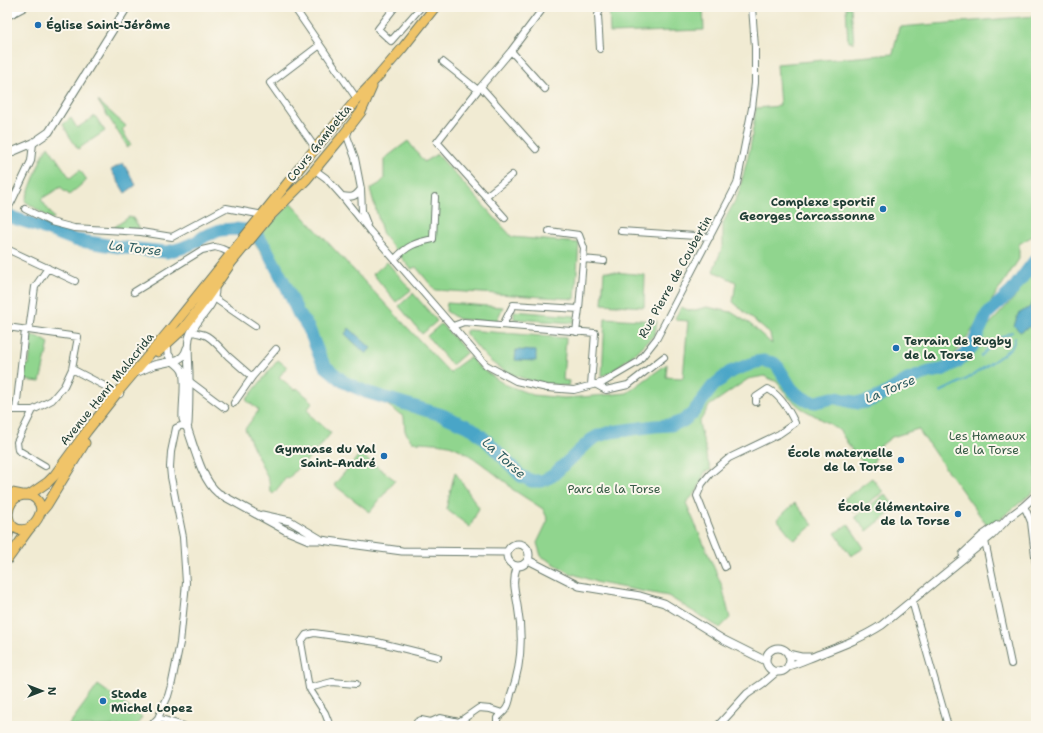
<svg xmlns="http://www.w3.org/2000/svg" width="1043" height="733" viewBox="0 0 1043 733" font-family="'Shantell Sans',sans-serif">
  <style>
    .green { fill: #90d58e; stroke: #588961 }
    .water { fill: #49a5c7; stroke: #34717e }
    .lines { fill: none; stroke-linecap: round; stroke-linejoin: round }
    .stream { stroke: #49a5c7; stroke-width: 2 }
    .river { stroke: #49a5c7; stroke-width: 13 }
    .minor-casing { stroke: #687a6c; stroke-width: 8 }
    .tertiary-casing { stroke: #687a6c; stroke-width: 9 }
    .primary-casing { stroke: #687a6c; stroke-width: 11 }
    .minor { stroke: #fff; stroke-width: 6 }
    .tertiary { stroke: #fff; stroke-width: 7 }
    .primary { stroke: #f0c469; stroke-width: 9 }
    .poi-dot { fill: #1f6fb2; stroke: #fbf7ec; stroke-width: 1.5 }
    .labels { text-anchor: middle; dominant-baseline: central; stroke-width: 4; stroke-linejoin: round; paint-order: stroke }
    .poi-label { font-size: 12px; font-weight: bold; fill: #1f3d34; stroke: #fbf7ec; text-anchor: end }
    .street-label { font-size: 12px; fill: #1f3d34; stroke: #fbf7ec }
    .park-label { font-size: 12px; fill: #365b46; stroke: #fbf7ec }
    .water-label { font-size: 13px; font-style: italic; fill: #2c5c60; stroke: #fbf7ec }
  </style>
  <rect width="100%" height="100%" fill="#fbf7ec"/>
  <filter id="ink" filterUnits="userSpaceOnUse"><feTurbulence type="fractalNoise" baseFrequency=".025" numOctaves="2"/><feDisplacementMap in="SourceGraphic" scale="8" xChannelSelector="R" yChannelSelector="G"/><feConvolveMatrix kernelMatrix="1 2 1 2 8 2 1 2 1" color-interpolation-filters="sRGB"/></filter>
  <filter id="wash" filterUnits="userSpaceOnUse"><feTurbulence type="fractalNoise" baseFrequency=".012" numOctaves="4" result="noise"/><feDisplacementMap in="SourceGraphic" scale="16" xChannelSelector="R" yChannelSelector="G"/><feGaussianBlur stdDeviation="0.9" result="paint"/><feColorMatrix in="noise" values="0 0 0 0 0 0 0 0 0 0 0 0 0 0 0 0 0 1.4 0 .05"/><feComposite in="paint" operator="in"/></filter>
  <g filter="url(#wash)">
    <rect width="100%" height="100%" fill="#f1ebd3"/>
    <path class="green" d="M609,7h94l1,23 -94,3z
      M846,7h5l3,35h-6z
      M1036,16v218l-17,10v15l-42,64 -25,35 37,-33 27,-29 20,-37v229l-4,5 -43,35 -53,-73 -18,-26 -26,8 -13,10 -5,14 -5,7 -16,-16 -13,-21 -10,-7 -29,-16 -13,-11 -11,-15 -13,-6 -16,3 -39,27 -10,17 3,13 4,14v6l5,14 -6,2 -8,19 -11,12 36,83 8,32 -10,10 -52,-32 -69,-13 -29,-10 -29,-17 -4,-13 11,-23 -5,-11 -31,-20 -5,-6c-17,-12 -35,-29 -55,-37 -8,-3 -30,-4 -40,-4l-7,-11 -1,-14 -32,-23 -24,-12 -24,-14 -10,-21 -2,-17 -59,-89 38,-38 159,170 6,-6 14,-10 9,10 25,17 29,11 31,3 30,-2 33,-3 40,-29 -1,13 17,1 5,-57 -11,-1 -2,-2 6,-11 10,4 16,-4 24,5 19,12 22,20 -2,-10 -37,-32 3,-20 -23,-11 10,-25v-23l15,-28 12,-46 6,-41 24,-2 -3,-42 116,-10 6,-27z
      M98,101l28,25 -4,4 9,15 -4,3v-2z
      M95,116l10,15 -27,18 -10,-15 -5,-10 8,-6 6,10z
      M408,141l16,21 13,-8 75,83 67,6 -4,56 -140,-9 -19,-23 -5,2 -28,-34 -13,-46 9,-5 5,-5v-20z
      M48,146l22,32 10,-8 7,10 -18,15 -3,-4 -1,1 -4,-5 -20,12 13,19 -2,2 -27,-19 18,-47z
      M129,217l4,1 7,11 -27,-1z
      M387,262l24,28 -15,12 -23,-28z
      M604,271l41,4 -1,32 -42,-3z
      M413,293l24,28 -15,13 -23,-28z
      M447,303l56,4 -7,15 -38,-3 -12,-8z
      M514,311l61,5 -1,7 -60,-4z
      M605,318l52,3 -2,13 -17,17 -27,21 -9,4z
      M441,324l26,28 -15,13 -25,-29z
      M468,330l98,8 -3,42 6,1 -1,5c-29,-3 -60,-7 -82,-29 -7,-7 -13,-16 -20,-23v-3z
      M29,335l10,2 10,6 -9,39 -16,-2 1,-16 4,1 2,-19 -3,-9z
      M278,360l9,7 -8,10 16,13 2,-2 16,14 -6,8 4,4 -1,1 21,18 -13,16 -1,-1 -13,16 -2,-1 -14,16 -2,-1 -13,16 -3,-3 -1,-10 -24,-52 14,-19 -13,-10z
      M360,454l35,26 -25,32 -36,-27z
      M455,472l24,36 -9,19 -24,-18z
      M872,478l11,14 -29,21 -10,-14z
      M885,494l11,14 -29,23 -12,-14z
      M795,503l18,22 -19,15 -17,-21z
      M848,524l16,24 -13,8 -16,-23z
      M98,685l44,32 -6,9h-68z"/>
    <path class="water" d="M123,163l13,22 -11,8 -14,-23z
      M1036,297v26l-16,9 -6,-6 4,-12 12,-7z
      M349,328l22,20 -5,6 -21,-20z
      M516,350l20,1v10l-21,-1z"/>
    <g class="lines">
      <path class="stream" d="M981,356l17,-17 14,-7
        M940,392l27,-13 37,-25 9,-9 2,-7"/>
      <path class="river" d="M7,216l23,7 45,17 51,8 41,4 15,-4 14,-6 9,-6 15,-6 15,-1 10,1 13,7 8,11 21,40 11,25 6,8 5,8 11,28 5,9 19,16 22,10 76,23 31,14 14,12 34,35 11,5h10l10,-5 39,-36 7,-4 13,-4 44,-6 16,-1 12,-4 9,-7 21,-28 17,-14 26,-10 8,-1 10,2 4,4 13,21 6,6 11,7 8,1 16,-4h5l11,3 11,2 7,-1 17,-7 24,-15 22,-8 13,-2 15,-8 14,-13 16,-35 25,-23 24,-32"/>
    </g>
  </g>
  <g filter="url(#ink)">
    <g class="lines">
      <defs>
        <path id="minor" d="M294,7l63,92
          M395,7l-17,22 13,12 30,-34
          M600,49l-2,-34 3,-8
          M511,51l34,38
          M443,62l35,28
          M481,87l55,62
          M316,149l-46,-66 50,-38
          M315,170l11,8 16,18c10,2 13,1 19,-7l-6,-31 -8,-22 2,-7
          M361,189l1,22 5,13
          M342,196l27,34 117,135 30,16 31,7 27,2 30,-8 34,-20 19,-24 80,-154 15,-76 3,-25v-36l-3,-40
          M486,196l26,-21
          M25,209l26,13 23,6 67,4 31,5 54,-29 32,6 3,2
          M7,210l5,-9 19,-40 2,-18
          M505,218l-68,-76 41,-52 33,-39 30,-40 -1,-4
          M549,231l30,4 5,13 -5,61
          M621,231l89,6
          M7,249l68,32
          M395,259c13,-14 20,-16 38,-20l2,-42
          M583,259l21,2
          M134,292l68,-42 13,-3 7,2 9,4
          M214,298l41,28
          M503,325l10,-20 66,4 -3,23
          M453,326l11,-4 131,11 -4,52
          M7,327l71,10 -6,32 -8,17 -12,14 -19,10h-26
          M29,330l6,-43 13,-19
          M192,331c4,3 10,2 15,5 8,5 14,13 21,20 8,7 16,14 24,21
          M72,369l48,25
          M189,381l36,27
          M595,384l11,6 22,-5 36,-28
          M234,403l18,-26 24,-28
          M16,410l9,-80
          M33,410l-16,32 1,8 27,16
          M1024,506l5,11 2,5 5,42
          M983,537l2,4 26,123
          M725,567l-28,-71 5,-12 8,-10 19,-16 50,-24 16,-11c-6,-13 -14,-27 -27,-34l-12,8v5
          M912,601l36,125
          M309,688l23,-6 24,2
          M158,718l26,8
          M150,726l8,-8 10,-22 4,-14 8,-39 6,-60 -3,-46 -12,-60 -1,-10 1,-15 5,-24c5,-3 7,-3 12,0
          M330,726l-5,-13 -16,-25 -8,-46 5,-7 8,-2 63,9 61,15
          M416,726l1,-4 4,-2 10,2 9,-4 19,4 20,-14 11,1 12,4
          M497,726v-8c3,-3 7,-6 9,-9 3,-4 4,-10 5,-15 10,-27 12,-57 7,-85 -2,-17 -7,-25 -1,-43"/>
        <path id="tertiary" d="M7,16l17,-9
          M7,154l26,-11 16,-11 78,-125
          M167,340l1,14 5,7c8,-2 12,-5 14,-13
          M138,372l16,-7 19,-4c3,3 7,5 9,9 5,8 0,37 1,49 1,4 4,7 5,11 7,20 14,50 30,63l67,37 24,10h12l81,11 105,1
          M188,424c1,-16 1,-33 1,-49 0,-12 -2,-25 0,-37 4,-18 26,-29 26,-48l-1,-2 -2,1
          M262,515l28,6 30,18
          M1008,518l16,-12 12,-11
          M507 555a11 11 0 1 1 22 0a11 11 0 1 1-22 0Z
          M963,554l19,-18 16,-11
          M528,560l51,26 61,10 24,7 60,37 42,21
          M766 660a12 12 0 1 1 24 0a12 12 0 1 1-24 0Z
          M788,654l13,3h8
          M788,666c11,-3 21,-8 32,-12 21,-8 42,-16 62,-29l110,-90 19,-20
          M718,726l29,-32 16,-11 14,-12"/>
        <path id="primary" d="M158,352l25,-23 23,-30 25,-36 37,-45 39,-39 34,-41 20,-26 11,-25
          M7,492l15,3
          M29,495l19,-13 6,-6 33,-45 30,-38 52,-62 141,-176 47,-56 18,-19 26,-30 34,-43
          M41,512l6,-7 38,-62
          M7,539l2,-8v-9
          M7,560c8,-10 15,-22 23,-32 4,-4 9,-10 10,-15 2,-5 0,-10 -4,-14 -3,-3 -7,-4 -11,-4 -24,1 -22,44 5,33"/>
      </defs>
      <use href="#minor" class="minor-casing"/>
      <use href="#tertiary" class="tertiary-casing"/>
      <use href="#primary" class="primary-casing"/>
      <use href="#minor" class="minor"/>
      <use href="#tertiary" class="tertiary"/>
      <use href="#primary" class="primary"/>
    </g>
  </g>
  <g class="poi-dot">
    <circle cx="38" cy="25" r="4"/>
    <circle cx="883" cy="209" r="4"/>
    <circle cx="896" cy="348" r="4"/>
    <circle cx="384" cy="456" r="4"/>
    <circle cx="901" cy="460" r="4"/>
    <circle cx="958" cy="514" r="4"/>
    <circle cx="103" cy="701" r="4"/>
  </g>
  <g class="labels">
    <g class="poi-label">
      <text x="46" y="25" text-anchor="start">Église Saint-Jérôme</text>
      <text x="875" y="202">Complexe sportif<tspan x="875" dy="14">Georges Carcassonne</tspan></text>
      <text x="904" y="341" text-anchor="start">Terrain de Rugby<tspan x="904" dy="14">de la Torse</tspan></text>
      <text x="376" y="449">Gymnase du Val<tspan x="376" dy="14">Saint-André</tspan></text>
      <text x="893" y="453">École maternelle<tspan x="893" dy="14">de la Torse</tspan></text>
      <text x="950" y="507">École élémentaire<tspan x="950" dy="14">de la Torse</tspan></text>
      <text x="111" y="694" text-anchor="start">Stade<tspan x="111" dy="14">Michel Lopez</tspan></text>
    </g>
    <g class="street-label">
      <text transform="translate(319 143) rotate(-51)">Cours Gambetta</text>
      <text transform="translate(675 277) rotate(-61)">Rue Pierre de Coubertin</text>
      <text transform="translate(107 389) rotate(-51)">Avenue Henri Malacrida</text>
    </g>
    <g class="park-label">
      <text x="987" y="436">Les Hameaux<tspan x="987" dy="14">de la Torse</tspan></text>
      <text x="614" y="489">Parc de la Torse</text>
    </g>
    <g class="water-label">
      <text transform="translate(135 248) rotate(7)">La Torse</text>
      <text transform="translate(890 389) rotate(-23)">La Torse</text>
      <text transform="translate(504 458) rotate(42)">La Torse</text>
    </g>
  </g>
  <rect width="1043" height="733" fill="none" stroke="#fbf7ec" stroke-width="24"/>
  <g transform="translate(42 691) rotate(90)" stroke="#fbf7ec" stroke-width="3" paint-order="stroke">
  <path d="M0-3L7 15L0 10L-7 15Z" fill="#1f3d34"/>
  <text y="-6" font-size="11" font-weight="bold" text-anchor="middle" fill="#1f3d34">N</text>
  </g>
</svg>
